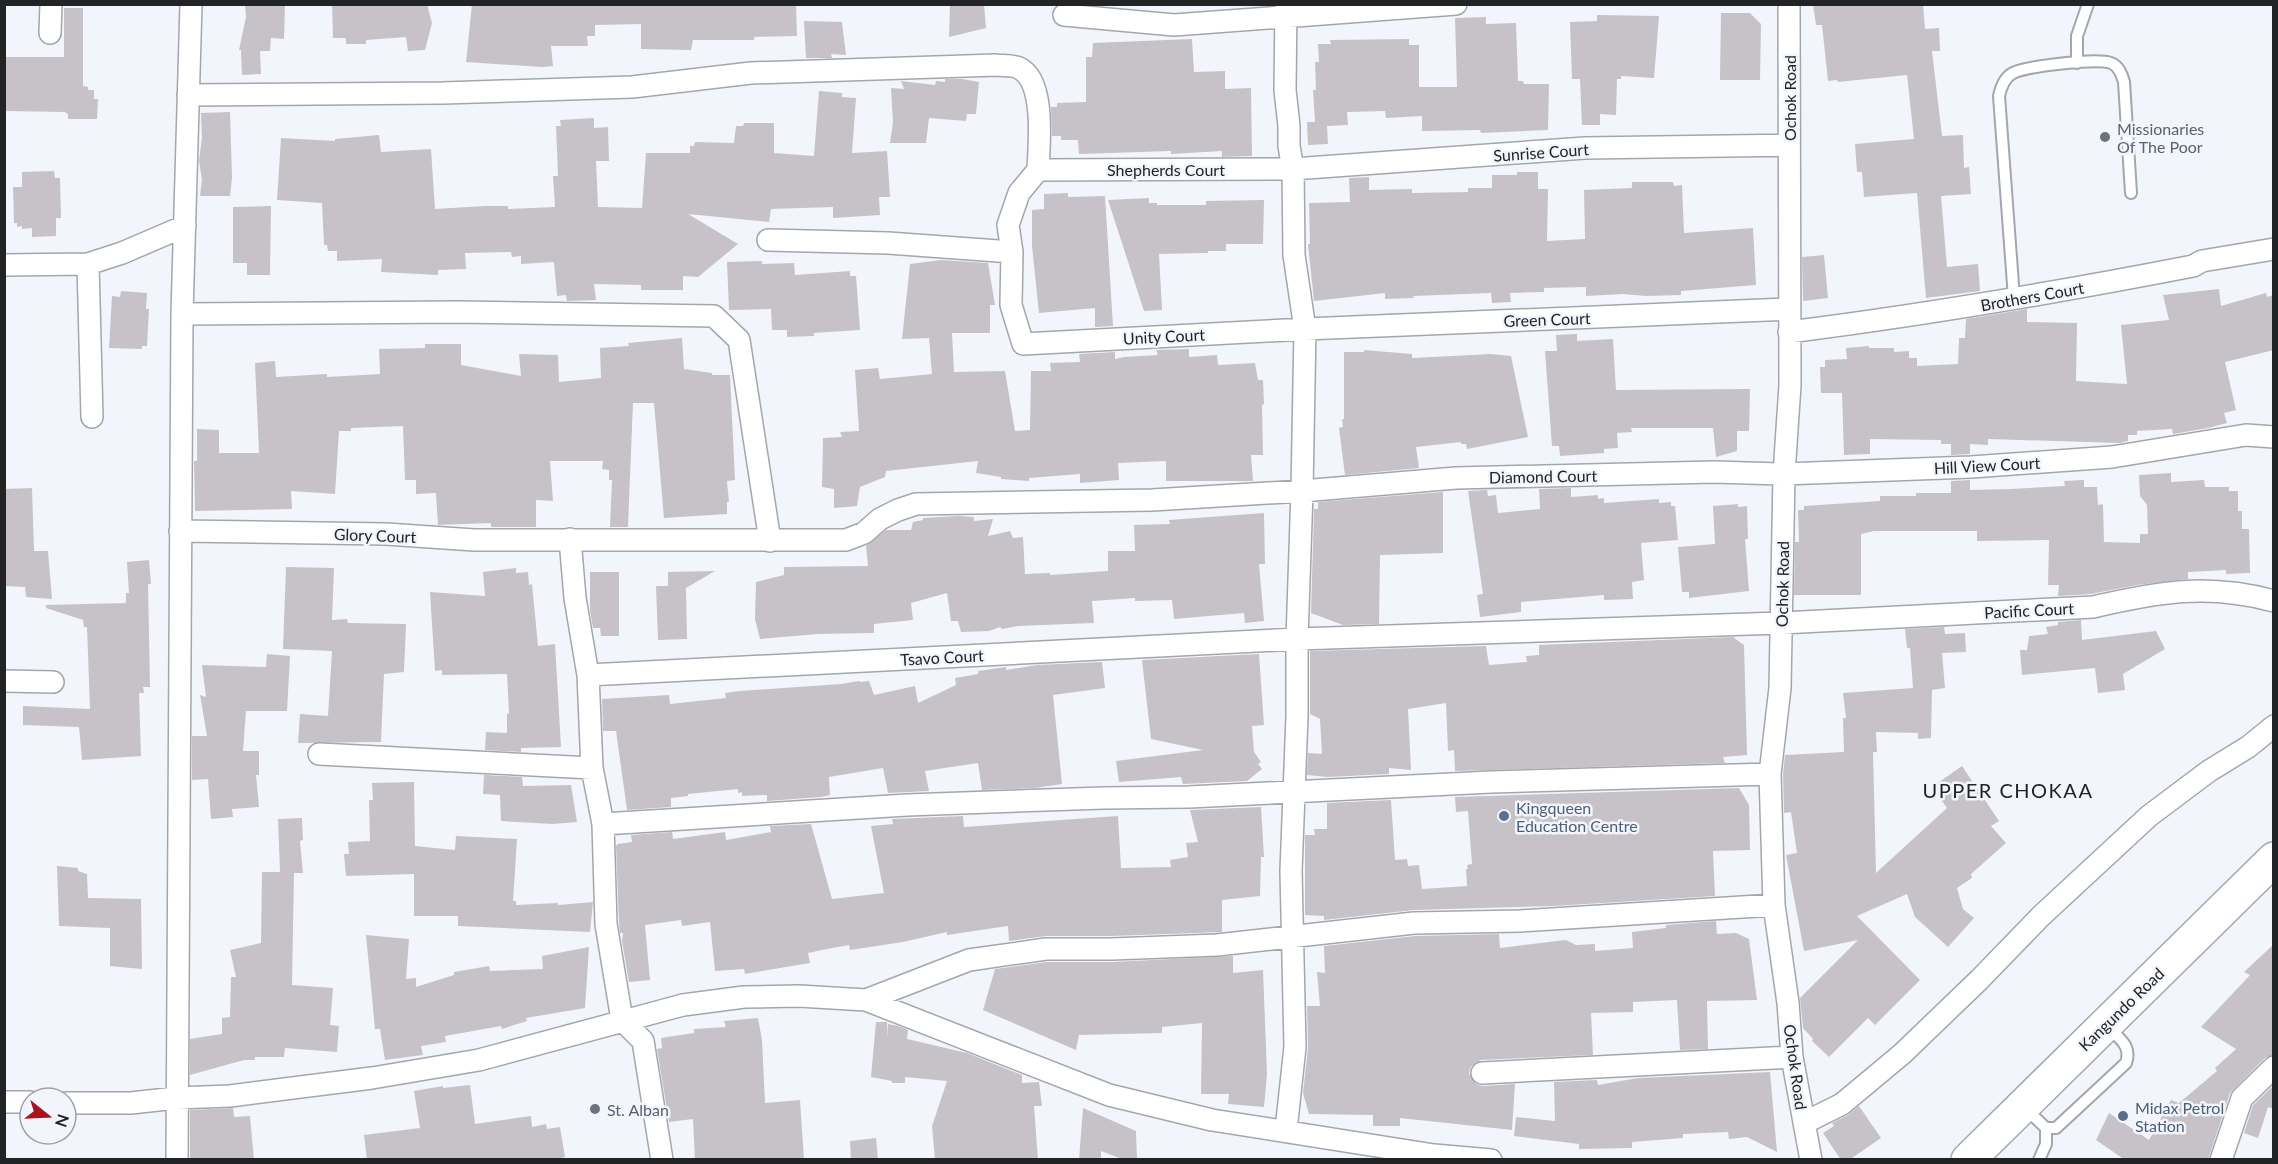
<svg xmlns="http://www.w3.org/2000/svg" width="2278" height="1164" viewBox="0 0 2278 1164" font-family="Lato,sans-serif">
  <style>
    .building { fill: #c7c2c7 }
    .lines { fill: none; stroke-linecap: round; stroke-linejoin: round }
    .lane-casing { stroke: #a3a7ac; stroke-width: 14 }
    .street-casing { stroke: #a3a7ac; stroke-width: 24 }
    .highway-casing { stroke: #a3a7ac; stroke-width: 36 }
    .lane { stroke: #fff; stroke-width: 10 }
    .street { stroke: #fff; stroke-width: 21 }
    .highway { stroke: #fff; stroke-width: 33 }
    .worship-dot { fill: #6b7280; stroke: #f2f6fc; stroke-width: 2 }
    .service-dot { fill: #5c6f8a; stroke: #f2f6fc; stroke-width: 2 }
    .labels { text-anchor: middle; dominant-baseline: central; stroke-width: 5; stroke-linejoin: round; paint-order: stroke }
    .street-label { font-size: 16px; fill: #212324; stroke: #f2f6fc }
    .worship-label { font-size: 16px; fill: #5b616d; stroke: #f2f6fc; text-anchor: start }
    .service-label { font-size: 16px; fill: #4e5e75; stroke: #f2f6fc; text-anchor: start }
    .quarter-label { font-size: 20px; letter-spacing: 1.5px; fill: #212324; stroke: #f2f6fc }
  </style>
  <rect width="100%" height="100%" fill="#f2f6fc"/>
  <path class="building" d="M245,4h40l-1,35 -13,-1 -1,13h-10l1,23 -19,1 -1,-25h-2l7,-33z
    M332,4h95l5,19 -7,27 -17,1 -2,-14 -40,3v4h-20v-6h-13z
    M472,4h324l1,32 -43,1v3h-61l-2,10 -50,-1v-25l-46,1v11h-8l1,10h-37l2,20 -11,1 -76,-5z
    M950,4h34l2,24 -37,9z
    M1813,4h110l2,25 14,-1 1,23h-8l10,85 21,-1 1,33 5,-1 2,27 -30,2 6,71 31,-3 2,27 -54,7 -9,-105 -53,4 -2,-25h-5l-2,-28 59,-5 -7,-64 -69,7 -1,-2 -9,1 -6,-56h-6z
    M64,8h19v78l5,1v3h6v9h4l-1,20h-29v-5l-3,-2 -61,-1v-54h60z
    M1721,13h29l11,11 -1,56h-40z
    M1597,15l62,1 -5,62 -33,-2v3h-4l-1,36 -16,-1v11h-18l-2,-46h-8l-2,-57 27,-1z
    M1486,17v7l30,-1 2,58h5l1,3h25l-1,46 -67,3 -1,-3 -58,1v-15l-36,2 -1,-7 -38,1 1,13 -21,1 1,18 -20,1 -1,-23h8l-2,-32h3l-1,-28h4l-1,-18h13l-1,-4 79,-1v6h10v42h38l-2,-69z
    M804,21l38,1 4,33 -15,-1 1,4h-26z
    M1192,39l2,33 31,-1v18l26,-1 1,68 -30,1v-6l-51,3v-3l-92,3 -1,-14h-17v-4h-9l-1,-29h6v-4l29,-1v-45h6l1,-14z
    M945,79h17l17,3 -3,32h-9l-1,7 -37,-3 -3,25h-36l3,-21 -2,-34 13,1 -3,-8 34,4 1,-4 9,1z
    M819,91l23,2v4l14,1 -4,55 35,-2 3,46h-11l1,18 -47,3v-11l-62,2 -2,13 -81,-8 50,30 -40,33 -15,-1v14h-42v-5l-47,-1 2,16 -29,1 -1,-6 -9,1 -3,-34 -33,2v-8l-9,1 -1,-5 -46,1 1,16 -28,1v5l-57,-3 1,-13 -45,2v-10h-9l-1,-6h-3l-2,-42 -45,-3 4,-62 54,3v-2l44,-4 2,17 50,-3 4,60 50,-3h23v3l47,-2 -2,-31h5l-2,-50h5l-1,-6 34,-2v10l14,-1 1,34h-13l2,46 44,1 4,-55h44v-7h4l1,-4 39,1 2,-17h7l1,-3h30v30l40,3z
    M230,112l2,66 -2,18h-30l2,-16 -3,-19 3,-23 -1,-25z
    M54,171l1,7h5l1,40h-5v18l-24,1v-9l-10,1v-3l-5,1v-4h-3l-1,-36h9v-15z
    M1517,172h21v17h10l-1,52 38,-2 -1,-49 48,-2v-6h41l1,4 8,-1 2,48 69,-5 3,57 -75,6v4l-35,1 -23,-2 -37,2v-9l-42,1v4l-34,1 1,9 -19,1 -1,-10 -78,3 1,2 -29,1v-6l-71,8 -6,-57h2l-1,-41 41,-1 -1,-24 20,-1v13l43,-1v4l56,-1v-4h24v-13h25z
    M1068,193v4l37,-1 8,130 -18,1v-19l-56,5 -7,-67v-36l12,-1v-15z
    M1149,198v5h8v2h49v-4l58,-1 -1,44h-37v7h-18v2l-49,1 3,56 -18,1 -36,-111z
    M271,206l-1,69h-23v-12h-14v-56z
    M1824,255l4,43 -25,3 -1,-44z
    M941,260l47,3 7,42h-5v28h-38l2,39 51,-1 10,60 15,-1 1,-59h20l-1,-8 30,-1 -1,-8 36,-2v7l9,-2 34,-2 -2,-5 33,-1v8l28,-2 1,10 37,-2 3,17h5l1,24 -2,1 1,50h-12l2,26h-87v-20l-48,2 1,17 -39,3v-9l-51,4v3l-28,-2v-2l-25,-4 2,-12 -92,10 -1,6 -25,10 -3,19 -23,2v-19l-12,-2 1,-49 19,-1 -2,-5 19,-1 -4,-61 23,-2 2,11 52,-5 -3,-36 -27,1 8,-75z
    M762,261v3l32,-1 1,12 55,-4v5h6l4,54 -46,3v3l-27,1v-7h-15l-1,-21 -42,1 -2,-48z
    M2219,289l2,17 45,-13 1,4 7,-2v55l-49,12 11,48 -12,3 3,10 -19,5 -35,6 -1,-5 -35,2v4h-9v6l-8,2 -132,-4v6l-18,-1v10l-19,1v-11h-10v-4l-71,-1v15l-26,1 -2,-62h-21l-1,-26h5v-7l22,-1 -1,-11 23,-2v2h25v4l15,-1v7h8v8l41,-2 1,-26h6l1,-19 61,-10v13l50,1 -1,58 51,3 -6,-59 48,-5 -6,-25z
    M121,291l26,2 -1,16h3l-2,37h-5v3l-33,-1 3,-52 8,1z
    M1577,334v7l36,-2 3,51 134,-1 -1,42h-12v20l-21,6 -3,-29h-82l1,4 -15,1 1,15 -14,1v4l-44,3 -1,-10h-7l-7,-95h12l-1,-16z
    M682,338l2,31 28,4v2h18l5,105 -8,1 2,21h-2v12l-63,4 -10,-115h-21l-5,124h-18l2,-47h-3v-10l-7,-1 1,-8h-53l3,40 -17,-1v27h-45v-4l-53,2 -2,-32 -20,1v-14h-11l-2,-54 -52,2v3h-12l-4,63 -44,-3 1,18 -97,2 -1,-50h3v-32l22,1v23h40l-4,-90 20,-2 1,16 51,-3v3l53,-3 -1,-25 46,-1v-4h36v21l60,11 -2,-22 39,1 1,27 42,-4 -1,-30 29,-2 -1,-3z
    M1364,350l48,4v4l79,-4 20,2 17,81 -61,12 -1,-5h-5v-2l-45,5 3,21 -74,7 -6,-47 4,-1 -1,-8h2v-67h20z
    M2171,473v9l33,-2 1,7h24v4h9v20h4v18h7l1,44 -24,1v-4l-38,2v7l-51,6 -46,9 -33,2 1,-11h-11l1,-45 -72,1v-10h-103l-13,3v61h-67l1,-53h4l-1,-32h6v-4l76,-5v-5h36v-3h35v-12l19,-1v10l40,-1 55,-3 -1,-5 20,-1v7h13l1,18 5,-1 1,38 36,1v-9h8l-1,-29 -7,-9 -1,-21z
    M32,488l2,63h14l4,48 -26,-2 -1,-10 -21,-1v-97z
    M1571,488v9l27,-2v4l6,-1v5l55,-4v4l12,-1v4h4l3,34 -37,3 3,37 -12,2 1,17 -29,1v-5l-83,7v10l-41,5 -3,-22 6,-1 -15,-103 19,-1 1,6 8,-1 2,18 42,-4 -1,-20z
    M1443,492v61l-63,2 -1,69 -36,1 -32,-12 3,-104h4v-7z
    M1738,504v3l9,-1 1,33h-3l4,52 -60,7v-6h-7l-4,-45 37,-3 -2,-38z
    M1264,513l1,51h-6l5,57 -19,2 -1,-10 -70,6 -2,-19 -37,1v-3l-43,3 2,22 -76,3 -16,3 -2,-2 -11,4 -28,1 -3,-11h-7l-4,-28 -36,10 2,17 -39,4v9l-56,1 -58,5 -5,-20 1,-37 28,-7v-8l84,-1 -2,-20 20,-16h25l2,-8 10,-2v-2l35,-2 16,1v4l19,-2 -5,17 22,-5 3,7 10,-1 2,37 25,-1v2l58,-4v-20h27l-1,-26 36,-1 -1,-4z
    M149,560l2,24h-3l2,103h-7l1,6h-5l2,63 -59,4 -3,-33 -56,-2v-19l67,3 -3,-82h-3l-1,-7 -37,-12v-3l80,-2v-10h3l-2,-31z
    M286,567l48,1 -2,52 15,-1 1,4 58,1 -2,48 -20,2 -3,68 -83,1 2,-29 28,2 4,-65 -49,-2z
    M516,568v5l12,-1 1,13 3,-1 6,62 17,-2 6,103 -40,1v4l-36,-2 1,-18 21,1v-19l2,-1 -2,-39 -65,1v-5l-7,1 -5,-79 55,4 -2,-24z
    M715,571l-29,17 1,51 -29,1 -2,-54h12v-14z
    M590,572h29v64h-18l-1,-8h-7l-3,-18z
    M2081,620l1,20 74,-9 9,18 -42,25 2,16 -27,3 -3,-25 -73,7 -2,-25h7l2,-14 19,-2 -2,-7 12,-2v-3z
    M1944,627l1,7 20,-1 1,19 -24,1 3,35 -13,2 -1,48 -13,1v-6l-42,-1 1,20h-4l3,121 71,-65 -15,-21 30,-21 37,55 -8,5 15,17 -35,31 1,4 -15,10 6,21 11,9 -26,29 -33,-30 -8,-23 -50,22 63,64 -45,45 -7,-7 -39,39 -17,-16 1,-2 -10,-11 -3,-30 58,-58 -54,11 -18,-96 11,-2 -6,-41 -7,1 -1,-38 2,-20 59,-3 -1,-34h3l-3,-25 70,-5 -3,-40h-3l-2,-19z
    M1733,637l11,8 3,110 -24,2 2,6 -270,8 -1,-21 -6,1 -2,-48 -38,6 3,61 -22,-2v6l-61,3 -21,-2 1,-22 14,1 -2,-35 -10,-5v-63l176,-5 3,19 38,-3 -1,-6 13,-1v-10z
    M267,654l23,2 -3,55h-41l-3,40h16v24h-3l3,32 -27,2 1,8 -22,2 -3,-40 -16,1v-44h15l-7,-41 6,2 -4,-32 64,2z
    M1259,654l5,71 -12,1 2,26 7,10 -3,2 4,5 -15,12 -64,3 -2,-7 -62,5 -3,-21 87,-11 -52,-11 -9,-79z
    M1102,662l3,26 -52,7 9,89 -27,4 -53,2 -4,-27 -53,8 4,20 -41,2 -5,-25 -54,9 1,18 -9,2 -54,4v-6l-25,1v-4l-4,1v-4l-50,5v2l-17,2v9l-44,3 -11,-79h-13l-1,-32 67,-4 1,9 56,-6 -1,-5 15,-2 101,-7 18,-3 1,1 9,-1 5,14 41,-9 3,17 38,-18 -1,-7 23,-4v-3l28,-4v3l31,-5z
    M484,775l38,2 1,9 48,-1 6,37 -24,2 -52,-3 -1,-26 -17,-1z
    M414,782l1,64 40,4 1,-14 61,3 -4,62h3v4l42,-2v2l35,-3 -3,30 -132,-6v-10h-44v-42l-68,2 -2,-22h5l-1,-12 22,-1 -1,-41h4l-1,-17z
    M1739,788l10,17 1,45 -37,1 2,45 -161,10 -140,4 -90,10v-4l-19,-1v-80h10l-1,-6h13v-26l64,-3 4,60 12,-1 1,7 11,-1 3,24 45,-3 -1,-17h2l-1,-4 5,-1 -4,-53 -12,1 -1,-15z
    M1261,807l3,50h-3l-1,39 -38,4v32l-110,4h-66l-37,5 -1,-15 -61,9v-3l-44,10 -53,8 -1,-5 -22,4 -19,4 2,10 -65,11 -1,-5 -29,2 -5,-49 -28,4 -1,-6 -36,5 5,55 -21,2 -7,-41 1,-8h-3l-1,-10 -3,-77 2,-2 14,-2 -1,-7 41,-3 1,7 52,-7 1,8 45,-8 -1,-6 41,-2 21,75 52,-6 -13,-67 22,-2 -1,-5 71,-3 1,11 154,-11 3,52 50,-1 -1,-7 18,-3 -2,-14 12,-1 -8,-32z
    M302,818l1,22 -3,1 3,32h-9l-2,112 41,3 -3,37 9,1 -2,26 -52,-4 -1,9h-29v3h-11l-54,15v-36l32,-5v-16l8,-1 1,-40h5l-6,-27 31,-7 1,-71h18l-2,-53z
    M57,866l21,2v3l9,3 1,24 53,1 1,70 -32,-3v-38l-51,-2z
    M1716,921l1,13 19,-1 13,6 8,61 -50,1 1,48 -28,1 -3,-50 -44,2v10l-42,1 2,42 -112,5 -6,3 -5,5 -1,6 7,10 7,2 32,-2 -3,46 -112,-12v8h-27v-11l-64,-1 -6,-21 5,-45 -1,-42h13l-3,-34 8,1 -1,-27 91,-10 84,-2 1,14 66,-8 10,5 19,-1v7l38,-3 -1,-16 34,-4v-3z
    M366,935l43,4 -3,40 10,-1v9l38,-12v-3l35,-6 1,5 53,-2 -1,-13 47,-9 -4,61 -59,10 1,3 -25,8 -1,-3 -56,10 1,6 -25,4 2,9 -38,5 -5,-31h-5z
    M2274,944v111l-9,3 -35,35 -22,67h-83l-29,-20 13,-27 40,27 22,-40 8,3 38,-32 -2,-3 21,-19 -35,-22 49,-52 -6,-3z
    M1233,956v17l30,-3 4,104 -3,33 -36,-3 1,-10h-28l1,-71 -40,4v6l-83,2 -3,15 -93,-40 12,-41 52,-7h65z
    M758,1018l4,22 3,63 35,-3 4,60h-109l-2,-41 -24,3 -12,-73 5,-1 -1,-10 33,-5v-4l32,-2 -2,-6z
    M876,1022h11l1,17v-15l10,2 10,4 -1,9 60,14 55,22v8l17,-1 3,24h-8l4,54h-103l-3,-34 15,-45 -42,-4v6h-13v-2l-21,-4z
    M1770,1072l7,80 -30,-15 -18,2 -1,-7 -45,2v4l-51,4v6l-53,1v-5l-65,-8 2,-19 39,4 -1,-39 43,-2 1,5 40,-7z
    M470,1085l5,39 56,-8 1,11 14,-3 1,5 13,-2 5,30 -12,3h-186l-3,-25 56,-7 -6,-37 29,-5v2z
    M2274,1085v24l-6,-2 -10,31 -14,-5 9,-28z
    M1859,1106l22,32 -32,22h-8l-18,-27 11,-7 -2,-3 16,-8z
    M233,1108l1,9 16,-1 4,44h-64v-50z
    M1083,1108l53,23 1,29h-12l-24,-9v9h-22z
    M876,1138l2,22h-27l-1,-19z"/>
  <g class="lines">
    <defs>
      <path id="lane" d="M2077,63v-27l11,-32
        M2014,298l-15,-202c2,-9 6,-19 14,-23 14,-7 84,-15 98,-10 8,3 11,12 13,19l7,111
        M2026,1109l20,19h10l70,-65c6,-18 -7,-24 -19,-37
        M2039,1160l7,-16v-16"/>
      <path id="street" d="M1789,4l1,381 -6,89 -4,214 -10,86 4,131 14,98 4,54 19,103
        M1064,15l110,10 282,-21
        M50,33l1,-29
        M188,95l255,-2 189,-6 119,-14 245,-8c6,1 17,0 23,3 27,13 20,77 19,102l-19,23 -11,32 4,27 -1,53 12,39 282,-15 484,-20
        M1038,170l255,-1 292,-21 204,-3
        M768,240l120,3 124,9
        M88,264l4,153
        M4,265l84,-1 34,-11 63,-27
        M182,314l274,-2 258,4 25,24 31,201
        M1789,332c135,-17 270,-40 404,-66l9,-5 72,-12
        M180,531l206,3 88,6h372l18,-7 16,-14 18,-9 18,-6 236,-4 150,-9 154,-13 258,-6 70,2 187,-7 141,-10 134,-22 28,2
        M570,539l5,59 13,77 4,93 11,56 3,100 16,96 21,21 19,119
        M588,675l709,-36 485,-16 311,-16c65,-15 114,-24 181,-6
        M4,681l49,1
        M319,754l273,14
        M603,824l304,-19 196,-7 86,-1 302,-15 279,-8
        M866,1000l103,-40 77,-11h66l105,-4 197,-22 106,-2 254,-16
        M1482,1073l310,-16
        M4,1102h26
        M66,1103h65l45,-5 54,-2 142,-18 107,-18 204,-55 61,-8 55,-1 67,4 243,95 103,25 222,35 57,5
        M1804,1123l38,-19 60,-50 77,-74 62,-64 108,-100 60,-45 39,-24 26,-21
        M1286,1130l9,-83 -4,-176 6,-155v-77l5,-148 3,-162 -11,-74 -1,-86 -4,-23v-20l-4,-36 1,-86
        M177,1160l5,-846 9,-310
        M2221,1160l21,-62 32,-31"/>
      <path id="highway" d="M1968,1160l306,-301"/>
    </defs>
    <use href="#lane" class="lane-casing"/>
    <use href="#street" class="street-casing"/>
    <use href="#highway" class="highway-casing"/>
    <use href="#lane" class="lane"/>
    <use href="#street" class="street"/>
    <use href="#highway" class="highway"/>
  </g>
  <g class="worship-dot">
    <circle cx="2105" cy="137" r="6"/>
    <circle cx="595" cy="1109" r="6"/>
  </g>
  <g class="service-dot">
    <circle cx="1504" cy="816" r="6"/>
    <circle cx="2123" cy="1116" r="6"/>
  </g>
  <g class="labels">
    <g class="street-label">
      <text transform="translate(1789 98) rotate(-90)">Ochok Road</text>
      <text transform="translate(1541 152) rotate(-4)">Sunrise Court</text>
      <text x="1166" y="169">Shepherds Court</text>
      <text transform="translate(2032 296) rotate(-10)">Brothers Court</text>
      <text transform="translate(1547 319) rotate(-2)">Green Court</text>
      <text transform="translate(1164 336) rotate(-3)">Unity Court</text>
      <text transform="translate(1987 465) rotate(-3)">Hill View Court</text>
      <text transform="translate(1543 476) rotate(-1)">Diamond Court</text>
      <text transform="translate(375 535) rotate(2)">Glory Court</text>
      <text transform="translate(1782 584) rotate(-89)">Ochok Road</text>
      <text transform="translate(2029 610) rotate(-3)">Pacific Court</text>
      <text transform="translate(942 657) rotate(-3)">Tsavo Court</text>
      <text transform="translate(2121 1009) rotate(-44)">Kangundo Road</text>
      <text transform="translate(1796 1067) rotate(82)">Ochok Road</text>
    </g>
    <g class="worship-label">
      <text x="2117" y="128">Missionaries<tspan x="2117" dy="18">Of The Poor</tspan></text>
      <text x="607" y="1109">St. Alban</text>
    </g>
    <g class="service-label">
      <text x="1516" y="807">Kingqueen<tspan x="1516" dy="18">Education Centre</tspan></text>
      <text x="2135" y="1107">Midax Petrol<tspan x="2135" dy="18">Station</tspan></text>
    </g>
    <g class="quarter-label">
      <text x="2008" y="790">UPPER CHOKAA</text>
    </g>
  </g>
  <rect width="2278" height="1164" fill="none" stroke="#212324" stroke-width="12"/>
  <g transform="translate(48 1116) rotate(108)"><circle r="28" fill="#f2f6fc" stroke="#9ea2a6" stroke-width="1.5"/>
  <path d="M0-4.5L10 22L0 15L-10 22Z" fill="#a8121d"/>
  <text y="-9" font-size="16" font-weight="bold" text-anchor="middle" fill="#212324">N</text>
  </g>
</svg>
